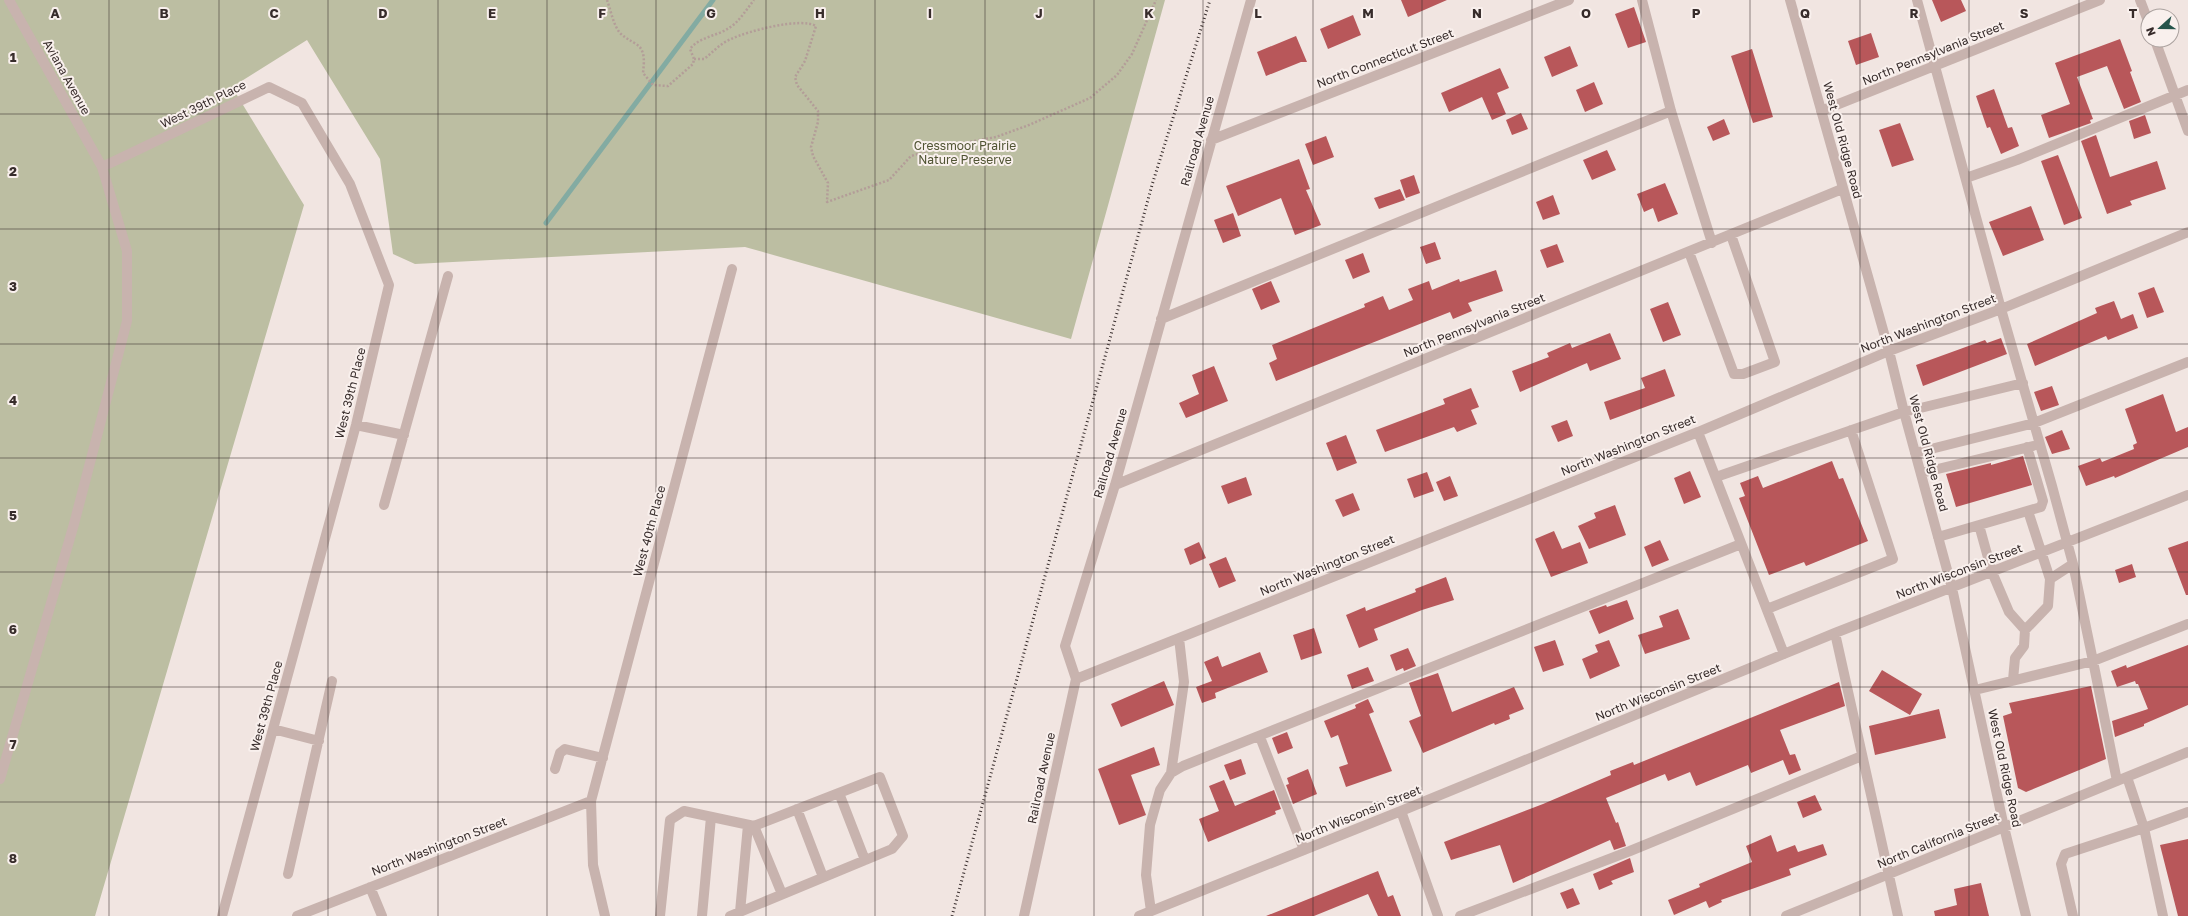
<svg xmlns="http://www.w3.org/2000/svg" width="2188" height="916" viewBox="0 0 2188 916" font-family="'Golos Text',sans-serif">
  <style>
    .green { fill: #bcbea2 }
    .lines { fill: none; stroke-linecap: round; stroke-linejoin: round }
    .stream { stroke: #83aba2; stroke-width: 5 }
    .building { fill: #b8575a }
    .path { stroke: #b39d98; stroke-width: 2.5; stroke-dasharray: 2 2; stroke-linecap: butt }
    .minor { stroke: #c8b3ae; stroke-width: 10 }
    .rail { stroke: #372c2b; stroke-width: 3; stroke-dasharray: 1 3; stroke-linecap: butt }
    .grid { fill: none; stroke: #372c2b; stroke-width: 1; stroke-opacity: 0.55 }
    .labels { text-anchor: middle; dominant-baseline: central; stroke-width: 4; stroke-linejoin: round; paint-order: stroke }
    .street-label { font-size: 12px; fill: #372c2b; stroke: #f9f0ed }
    .park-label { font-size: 12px; fill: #4f5332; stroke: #f9f0ed }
    .grid-label { font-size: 13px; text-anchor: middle; font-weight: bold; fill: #372c2b; stroke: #f9f0ed; stroke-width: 4; stroke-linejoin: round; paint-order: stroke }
  </style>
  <rect width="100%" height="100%" fill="#f1e5e1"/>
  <path class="green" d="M0,0h1165l-94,339 -326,-92 -330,17 -22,-10 -13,-95 -73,-119 -75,47 72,118 -209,711h-95z"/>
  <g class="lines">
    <path class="stream" d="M546,223l167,-223"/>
  </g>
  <path class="building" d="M1401,0h46l-39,17z
    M1932,0h29l5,11 -25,11z
    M1634,7l12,35 -18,6 -13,-34z
    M1353,15l8,20 -33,14 -8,-20z
    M1871,33l8,24 -23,8 -8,-24z
    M1296,36l11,26h-6l-35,14 -9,-24z
    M2120,39l12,32 -2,1 11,30 -17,7 -17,-43 -30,11 16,42 -3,1 1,3 -42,15 -8,-23 29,-11 -15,-41z
    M1570,46l8,20 -26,11 -8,-20z
    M1752,49l21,68 -20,6 -22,-67z
    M1500,68l9,20 -12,5 9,21 -14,6 -10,-23 -33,15 -8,-19z
    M1594,82l9,22 -18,8 -9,-22z
    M1994,89l14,39 4,-1 7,19 -18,8 -11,-27 -3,1 -11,-32z
    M1521,113l7,16 -16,6 -6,-15z
    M2145,115l6,18 -17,6 -5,-18z
    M1724,119l6,15 -17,7 -6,-14z
    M1900,123l14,37 -22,7 -13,-37z
    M2096,135l14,42 47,-16 9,28 -36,12 2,4 -25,9 -26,-73z
    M1326,136l8,21 -21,8 -8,-21z
    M1607,150l9,20 -24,10 -9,-20z
    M2058,155l24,63 -18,7 -23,-64z
    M1299,159l11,30 -4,1 15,35 -26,10 -14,-37 -43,18 -12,-30z
    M1414,175l6,18 -14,5 -6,-18z
    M1665,183l13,31 -20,8 -5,-14 -9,4 -7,-18z
    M1400,189l5,11 -26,9 -5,-11z
    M1553,195l7,19 -17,6 -7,-18z
    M2031,206l13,34 -41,16 -14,-34z
    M1233,213l8,23 -18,7 -9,-23z
    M1435,242l6,17 -15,5 -6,-17z
    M1557,244l7,18 -17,6 -7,-18z
    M1363,253l7,19 -17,7 -8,-19z
    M1496,270l7,21 -35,12 4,8 -19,8 -3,-7 -174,69 -7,-18 8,-4 -5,-14 93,-38 -1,-3 19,-8 6,14 24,-10 -5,-11 21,-8 3,9 27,-11 1,3z
    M1271,281l9,21 -19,8 -9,-21z
    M2154,287l10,25 -17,6 -9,-25z
    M2114,301l7,18 12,-5 5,14 -30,12 -2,-4 -71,30 -8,-22 70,-31 -2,-5z
    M1668,302l13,33 -18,7 -13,-33z
    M1610,333l11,26 -31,12 -3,-8 -67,29 -8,-21 37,-14 -2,-4 23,-10 2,5z
    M2001,338l6,16 -84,32 -7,-21 69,-25 2,3z
    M1214,366l14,35 -42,17 -7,-15 20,-9 -7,-19z
    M1665,369l10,27 -65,24 -6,-18 41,-14 -4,-10z
    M2052,386l7,19 -18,6 -7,-19z
    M1471,388l8,19 -8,3 6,14 -20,8 -3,-5 -69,25 -9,-22 69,-26 -2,-5z
    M2163,394l13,38 12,-5v20l-73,31 -1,-2 -28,10 -8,-20 22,-8 2,4 32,-13 -1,-4 4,-2 -12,-34z
    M1567,420l6,16 -15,6 -7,-16z
    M2062,430l8,19 -18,5 -7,-17z
    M1346,435l11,28 -20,8 -11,-28z
    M2023,456l9,29 -76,22 -10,-33 45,-11v2z
    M1832,461l7,18 4,-1 25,63 -62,25 -2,-4 -35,13 -30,-77 6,-2 -5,-13 18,-7 5,12z
    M1690,471l11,26 -17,7 -10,-26z
    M1427,472l7,19 -20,7 -7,-19z
    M1450,476l8,20 -14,5 -8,-19z
    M1246,477l6,18 -24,9 -7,-18z
    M1353,493l7,17 -17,7 -8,-17z
    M1615,505l11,30 -37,14 -11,-23 18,-8 -2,-5z
    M1554,531l8,18 18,-7 8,21 -37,14 -16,-38z
    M1660,540l9,20 -17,7 -8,-20z
    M2188,541v54h-2l-18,-47z
    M1199,542l7,16 -16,7 -6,-16z
    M1226,557l10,24 -17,7 -10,-24z
    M2132,564l4,13 -17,6 -4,-13z
    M1446,577l8,23 -32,10 -48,19 4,11 -19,8 -13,-33 19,-8 1,4 50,-19 -1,-3z
    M1627,600l7,19 -35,15 -10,-23 17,-6 1,2z
    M1678,609l12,30 -45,15 -7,-19 25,-8 -4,-11z
    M1314,628l8,25 -21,7 -8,-25z
    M1555,640l9,25 -21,7 -9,-25z
    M1609,640l11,26 -30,13 -8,-20 16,-7 -3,-7z
    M2188,645v60l-44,19v2l-29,11 -3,-16 36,-12 -10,-25h-2l-1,-3 -18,6 -6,-16 15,-6 1,3z
    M1408,648l8,18 -12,5 -1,-3 -7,3 -6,-16z
    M1260,652l8,20 -53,21 1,5 -14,5 -6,-16 16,-6 -8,-19 14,-6 4,11z
    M1368,667l6,14 -22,8 -5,-14z
    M1882,670l40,24 -12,21 -41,-24z
    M1438,673l14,39 62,-25 10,22 -15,6 1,4 -15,6 -1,-2 -71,30 -14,-32 12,-5 -12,-33z
    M1164,681l10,24 -53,22 -10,-23z
    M1839,682l6,24 -65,24 10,25 5,-1 6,16 -12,5 -6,-15 -32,13 -3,-8 -52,21 -6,-14 -22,9 -3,-7 -59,24 10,25 2,-1 8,24 -12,4 -4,-10 -97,43 -13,-38 -49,15 -7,-18 99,-38 68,-29 -1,-4 23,-9 1,3z
    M2091,686l15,73 -80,33 -8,-4 -15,-72 9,-3 -3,-10z
    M1368,699l6,13 -5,2 23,57 -46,16 -7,-20 9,-3 -10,-29 -7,3 -7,-17 32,-13 -1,-3z
    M1939,709l7,29 -71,17 -6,-29z
    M1287,732l6,16 -15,6 -6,-16z
    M1154,747l6,18 -29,10 15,40 -27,10 -21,-56z
    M1241,759l5,15 -16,6 -6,-15z
    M1308,769l9,25 -24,10 -7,-19 3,-1 -2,-6z
    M1224,780l11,26 39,-16 7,19 -6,2 1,3 -68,28 -9,-23 20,-8 -10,-25z
    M1815,795l7,15 -19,8 -6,-16z
    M1771,835l6,17 18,-7 3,7 25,-8 4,11 -38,14 2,6 -70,25 1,2 -13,6 -3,-7 -32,14 -6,-15 32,-13 -1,-3 53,-22 -6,-16z
    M2188,839v77h-10l-18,-71z
    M1630,858l4,14 -23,9 2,3 -14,6 -6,-16z
    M1378,871l10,26 5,-2 8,21h-23l-10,-22 -54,22h-48z
    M1981,883l8,33h-54l-1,-5 23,-6 -3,-16z
    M1573,888l7,16 -13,5 -7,-16z"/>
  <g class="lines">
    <path class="path" d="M607,0c4,11 6,24 13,33 5,5 10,7 16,11 10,6 8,19 7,29l10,12 15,1 25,-22 1,-5 -4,-10c9,-12 27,-13 39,-21 10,-6 17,-18 25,-28
      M694,59h10c9,-7 17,-16 27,-20 17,-8 70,-22 85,-13l-11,35 -10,16 2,8 21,26v11l-7,25 2,9 15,27 -1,19 62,-22 22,-24 31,-9 54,-10 33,-12 61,-27 27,-23 15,-21 24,-54"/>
    <path class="minor" d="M1642,0l29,111 41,132
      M1790,0l99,351 15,61 48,176 52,239 22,89
      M1917,0l84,309 51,177 21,78 20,97 -118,29
      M2140,0l8,21
      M2155,40l33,91
      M1821,111l279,-111
      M1211,140l358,-140
      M102,167l167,-80 33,16 48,81 39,101 -33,140 -134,491
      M1966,178l51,-18 171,-70
      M1689,252l45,122h9l32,-12 -44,-127
      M1161,319l510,-208
      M356,425l48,10
      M1698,432l86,222
      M1915,453l119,-30 154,-61
      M1921,473l112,-27
      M1716,477l188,-65 119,-29
      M1115,485l727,-296
      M384,505l64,-229
      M1979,525l13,47 17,40 16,18 -1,16 -9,12 -2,22
      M1938,537l103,-30 2,-6 -16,-54
      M2050,579l23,-15
      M1767,609l126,-50 -42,-129
      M2025,630l23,-24 2,-27 -22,-68
      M1835,633l63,283
      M1076,679l622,-247 191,-81 112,-42 187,-77
      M273,729l46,12
      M1260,737l44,113
      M555,769l5,-16 5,-4 38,9
      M1171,773l13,-91 -5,-44
      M0,779l74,-255 53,-203v-70l-25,-84 -93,-167
      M2117,781l-24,-120 95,-37
      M839,793l26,67
      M797,809l26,68
      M1401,811l37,105
      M754,826l28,68
      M288,874l44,-193
      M370,887l12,29
      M1151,911l-5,-36 4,-50 10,-35 11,-17 12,-7 558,-222
      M740,912l8,-87
      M297,916l294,-115
      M605,916l-12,-51 -2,-64 141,-532
      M660,916l10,-96 14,-9 70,15 126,-49 23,59 -11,13 -162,67
      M702,916l9,-99
      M1024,916l52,-237 -11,-33 50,-161 136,-485
      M1139,916l262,-105 434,-178 353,-138
      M1460,916l170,-65 232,-95
      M1786,916l402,-164
      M2073,916l-12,-52 4,-10 79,-26 -17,-51
      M2163,916l-19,-88 44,-16"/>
    <path class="rail" d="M952,916l200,-731 58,-185"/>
  </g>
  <path class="grid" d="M109,0v916M219,0v916M328,0v916M438,0v916M547,0v916M656,0v916M766,0v916M875,0v916M985,0v916M1094,0v916M1203,0v916M1313,0v916M1422,0v916M1532,0v916M1641,0v916M1750,0v916M1860,0v916M1969,0v916M2079,0v916M0,114h2188M0,229h2188M0,344h2188M0,458h2188M0,572h2188M0,687h2188M0,802h2188"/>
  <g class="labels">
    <g class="street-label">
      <text transform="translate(1933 53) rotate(-22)">North Pennsylvania Street</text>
      <text transform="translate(1385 58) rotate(-21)">North Connecticut Street</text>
      <text transform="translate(67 77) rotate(61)">Aviana Avenue</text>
      <text transform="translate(203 104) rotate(-26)">West 39th Place</text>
      <text transform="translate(1843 140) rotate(75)">West Old Ridge Road</text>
      <text transform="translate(1197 141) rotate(-74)">Railroad Avenue</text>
      <text transform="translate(1928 323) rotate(-21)">North Washington Street</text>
      <text transform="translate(1474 325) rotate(-22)">North Pennsylvania Street</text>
      <text transform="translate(350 393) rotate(-76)">West 39th Place</text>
      <text transform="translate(1628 445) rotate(-22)">North Washington Street</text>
      <text transform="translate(1110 453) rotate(-74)">Railroad Avenue</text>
      <text transform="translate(1929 453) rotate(75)">West Old Ridge Road</text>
      <text transform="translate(649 531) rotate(-75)">West 40th Place</text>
      <text transform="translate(1327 565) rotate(-22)">North Washington Street</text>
      <text transform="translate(1959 571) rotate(-21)">North Wisconsin Street</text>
      <text transform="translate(1658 692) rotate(-22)">North Wisconsin Street</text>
      <text transform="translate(266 706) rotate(-75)">West 39th Place</text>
      <text transform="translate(2005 768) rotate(78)">West Old Ridge Road</text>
      <text transform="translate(1041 778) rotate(-78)">Railroad Avenue</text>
      <text transform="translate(1358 814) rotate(-22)">North Wisconsin Street</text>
      <text transform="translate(1938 840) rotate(-22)">North California Street</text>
      <text transform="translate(439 846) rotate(-21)">North Washington Street</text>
    </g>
    <g class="park-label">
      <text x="965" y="145">Cressmoor Prairie<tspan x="965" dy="14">Nature Preserve</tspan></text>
    </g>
  </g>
  <g class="grid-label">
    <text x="55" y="18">A</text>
    <text x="164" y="18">B</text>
    <text x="274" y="18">C</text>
    <text x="383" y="18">D</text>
    <text x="492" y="18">E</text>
    <text x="602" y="18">F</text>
    <text x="711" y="18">G</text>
    <text x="820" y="18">H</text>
    <text x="930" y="18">I</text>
    <text x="1039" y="18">J</text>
    <text x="1149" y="18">K</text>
    <text x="1258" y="18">L</text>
    <text x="1368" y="18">M</text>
    <text x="1477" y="18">N</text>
    <text x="1586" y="18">O</text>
    <text x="1696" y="18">P</text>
    <text x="1805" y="18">Q</text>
    <text x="1914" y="18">R</text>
    <text x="2024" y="18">S</text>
    <text x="2133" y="18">T</text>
    <text x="13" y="62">1</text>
    <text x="13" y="176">2</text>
    <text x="13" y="291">3</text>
    <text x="13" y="405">4</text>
    <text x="13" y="520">5</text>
    <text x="13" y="634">6</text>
    <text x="13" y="749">7</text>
    <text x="13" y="863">8</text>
  </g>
  <g transform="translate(2160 28) rotate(249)"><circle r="19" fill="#f9f0ed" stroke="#aba29f"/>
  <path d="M0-3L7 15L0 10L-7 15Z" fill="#25544b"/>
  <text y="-6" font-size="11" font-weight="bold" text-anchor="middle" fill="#372c2b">N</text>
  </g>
</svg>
